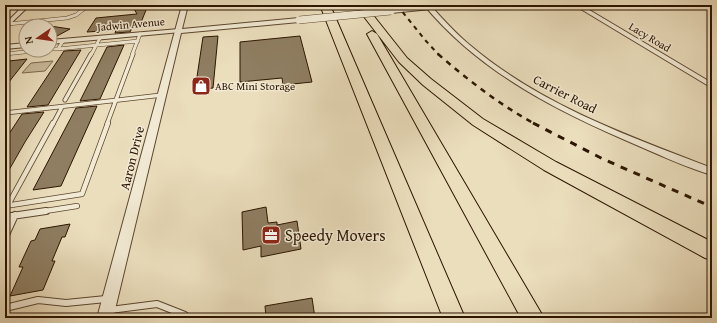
<svg xmlns="http://www.w3.org/2000/svg" width="717" height="323" viewBox="0 0 717 323" font-family="'Gentium Book Plus',serif">
  <style>
    .green { fill: #cbbc9d; stroke: #7c684e }
    .building { fill: #8f7e62; stroke: #2c1500 }
    .lines { fill: none; stroke-linecap: round; stroke-linejoin: round }
    .service-far3-casing { stroke: #5c472f; stroke-width: 4 }
    .service-far2-casing { stroke: #5c472f; stroke-width: 5 }
    .service-far1-casing { stroke: #5c472f; stroke-width: 6 }
    .service-casing { stroke: #5c472f; stroke-width: 8 }
    .minor-casing { stroke: #5c472f; stroke-width: 2 }
    .tertiary-casing { stroke: #5c472f; stroke-width: 2 }
    .motorway-casing { stroke: #2c1500; stroke-width: 2 }
    .service-far3 { stroke: #f2ead4; stroke-width: 3 }
    .service-far2 { stroke: #f2ead4; stroke-width: 3.5 }
    .service-far1 { stroke: #f2ead4; stroke-width: 4.5 }
    .service { stroke: #f2ead4; stroke-width: 6 }
    .minor { fill: #f2ead4; fill-rule: evenodd }
    .tertiary { fill: #f2ead4; fill-rule: evenodd }
    .motorway { fill: #ebdebd; fill-rule: evenodd }
    .rail-far2 { stroke: #2c1500; stroke-width: 2; stroke-dasharray: 4.5 4.5; stroke-linecap: butt }
    .rail-far1 { stroke: #2c1500; stroke-width: 2.5; stroke-dasharray: 5.5 5.5; stroke-linecap: butt }
    .rail { stroke: #2c1500; stroke-width: 3; stroke-dasharray: 7 7; stroke-linecap: butt }
    .tertiary-bridge-casing { stroke: #5c472f; stroke-width: 8; stroke-linecap: butt }
    .tertiary-bridge { stroke: #f2ead4; stroke-width: 7 }
    .labels { text-anchor: middle; dominant-baseline: central; stroke-width: 3; stroke-linejoin: round; paint-order: stroke }
    .far-street-label { font-size: 11px; fill: #2c1500; stroke: #f2ead4 }
    .far-poi-label { font-size: 11px; fill: #2c1500; stroke: #f2ead4; text-anchor: start }
    .street-label { font-size: 13px; fill: #2c1500; stroke: #f2ead4 }
    .near-poi-label { font-size: 16px; fill: #2c1500; stroke: #f2ead4; text-anchor: start }
  </style>
  <rect width="100%" height="100%" fill="#ebdebd"/>
  <filter id="stains"><feTurbulence type="fractalNoise" baseFrequency=".005" numOctaves="4"/><feColorMatrix values="0 0 0 0 .2 0 0 0 0 .09 0 0 0 0 .02 0 0 0 .5 -.17"/></filter>
  <radialGradient id="worn" r=".72"><stop offset=".6" stop-color="#630" stop-opacity="0"/><stop offset="1" stop-color="#630" stop-opacity=".3"/></radialGradient>
  <path class="green" d="M53,61l-8,10 -23,2 9,-10z"/>
  <path class="building" d="M148,5l-8,20 -8,3 -2,4 -15,1 1,-3 -29,2 9,-14 41,-4 -4,-7z
    M50,26l20,3 -13,7 -7,-1z
    M218,36l-5,52 -18,2 8,-53z
    M300,36l12,46 -29,3 -1,-7 -42,4v-40z
    M124,45l-24,54 -20,2 27,-54z
    M81,50l-33,55 -21,2 37,-56z
    M27,59l-22,28v-22l4,-4z
    M97,106l-36,80 -28,4 43,-82z
    M44,112l-19,30 -20,35v-37l17,-26z
    M266,207l2,16 9,-1v3l20,-4 4,28 -40,8v-11l-18,4 -1,-38z
    M70,224l-5,13h-3l-10,24h3l-12,29 -33,6 13,-29h-4l12,-26 4,-1 5,-11z
    M312,298l3,20h-49l-1,-12z"/>
  <g class="lines">
    <defs>
      <path id="service-far3" d="M8,24l59,-6 9,-3 13,-10
        M50,49h8l5,-8
        M58,49l80,-8
        M5,54l39,-4
        M91,55l9,-17
        M132,55l8,-21"/>
      <path id="service-far2" d="M5,54h2
        M65,100l26,-46
        M5,113l157,-18
        M53,124l9,-17
        M107,124l26,-70"/>
      <path id="service-far1" d="M8,205l45,-82
        M5,206l77,-12 26,-71
        M39,212l38,-6"/>
      <path id="service" d="M5,217l41,-6
        M5,237l10,-22
        M5,308l33,-8 28,3 40,-4
        M110,310l47,-6 28,11v3"/>
      <path id="minor" d="M24,5h6l-25,24v-5z
        M424,5h6c13,14 26,29 41,41 70,59 157,90 241,122v7c-24,-7 -48,-18 -71,-28 -80,-34 -160,-73 -217,-142z
        M574,5h7l131,78v5z
        M179,29l2,1v2l-131,12v-4z
        M26,43v4l-21,2v-4z"/>
      <path id="tertiary" d="M182,5h6l-6,24 117,-11 3,2 -3,2 -118,11 -68,285h-16z
        M429,6l3,2 -1,1 -40,4 -3,-2 3,-2z"/>
      <path id="motorway" d="M320,5h10l135,313h-22z
        M355,5h10l42,53 24,21 52,40 73,43 156,80v18l-7,-2 -161,-88 -71,-45 -50,-40 -24,-23z
        M372,31l5,3 167,284h-23l-154,-284z"/>
    </defs>
    <use href="#service-far3" class="service-far3-casing"/>
    <use href="#service-far2" class="service-far2-casing"/>
    <use href="#service-far1" class="service-far1-casing"/>
    <use href="#service" class="service-casing"/>
    <use href="#minor" class="minor-casing"/>
    <use href="#tertiary" class="tertiary-casing"/>
    <use href="#motorway" class="motorway-casing"/>
    <use href="#service-far3" class="service-far3"/>
    <use href="#service-far2" class="service-far2"/>
    <use href="#service-far1" class="service-far1"/>
    <use href="#service" class="service"/>
    <use href="#minor" class="minor"/>
    <use href="#tertiary" class="tertiary"/>
    <use href="#motorway" class="motorway"/>
    <path class="rail-far2" d="M397,5l29,36 13,14"/>
    <path class="rail-far1" d="M438,54c30,26 62,51 97,70"/>
    <path class="rail" d="M533,123l70,36 109,48"/>
    <defs>
      <path id="tertiary-bridge" d="M299,20l92,-9"/>
    </defs>
    <use href="#tertiary-bridge" class="tertiary-bridge-casing"/>
    <use href="#tertiary-bridge" class="tertiary-bridge"/>
  </g>
  <defs>
    <symbol id="shop-square" viewBox="-11 -11 22 22"><rect x="-9" y="-9" width="18" height="18" rx="4" fill="#8f2418" stroke="#f2ead4"/><path d="M-5-2.5h2.3a2.7 3.5 0 0 1 5.4 0H5L5.5 6h-11ZM-1.5-2.5h3a1.5 2.3 0 0 0-3 0Z" fill="#fff"/></symbol>
    <symbol id="office-square" viewBox="-11 -11 22 22"><rect x="-9" y="-9" width="18" height="18" rx="4" fill="#8f2418" stroke="#f2ead4"/><path d="M-6-3h4V-5.5h4V-3h4V5H-6ZM-1-4.5V-3h2v-1.5ZM-6 0V1H6V0Z" fill="#fff"/></symbol>
  </defs>
  <g fill-rule="evenodd">
    <use href="#shop-square" x="190" y="75" width="22" height="22"/>
    <use href="#office-square" x="260" y="224" width="22" height="22"/>
  </g>
  <g class="labels">
    <g class="far-street-label">
      <text transform="translate(131 24) rotate(-5)">Jadwin Avenue</text>
      <text transform="translate(650 37) rotate(31)">Lacy Road</text>
    </g>
    <g class="far-poi-label">
      <text x="215" y="86">ABC Mini Storage</text>
    </g>
    <g class="street-label">
      <text transform="translate(565 94) rotate(27)">Carrier Road</text>
      <text transform="translate(132 158) rotate(-76)">Aaron Drive</text>
    </g>
    <g class="near-poi-label">
      <text x="285" y="235">Speedy Movers</text>
    </g>
  </g>
  <rect width="717" height="323" fill="none" stroke="#ebdebd" stroke-width="20"/>
  <rect x="6" y="6" width="705" height="311" fill="none" stroke="#2c1500" stroke-width="2"/>
  <rect x="10" y="10" width="697" height="303" fill="none" stroke="#2c1500"/>
  <g transform="translate(38 38) rotate(257)"><circle r="19" fill="#f2ead4" stroke="#a3957f"/>
  <path d="M0-3L7 15L0 10L-7 15Z" fill="#8f2418"/>
  <text y="-6" font-size="11" font-weight="bold" text-anchor="middle" fill="#2c1500">N</text>
  </g>
  <rect width="100%" height="100%" filter="url(#stains)"/>
  <rect width="100%" height="100%" fill="url(#worn)"/>
</svg>
